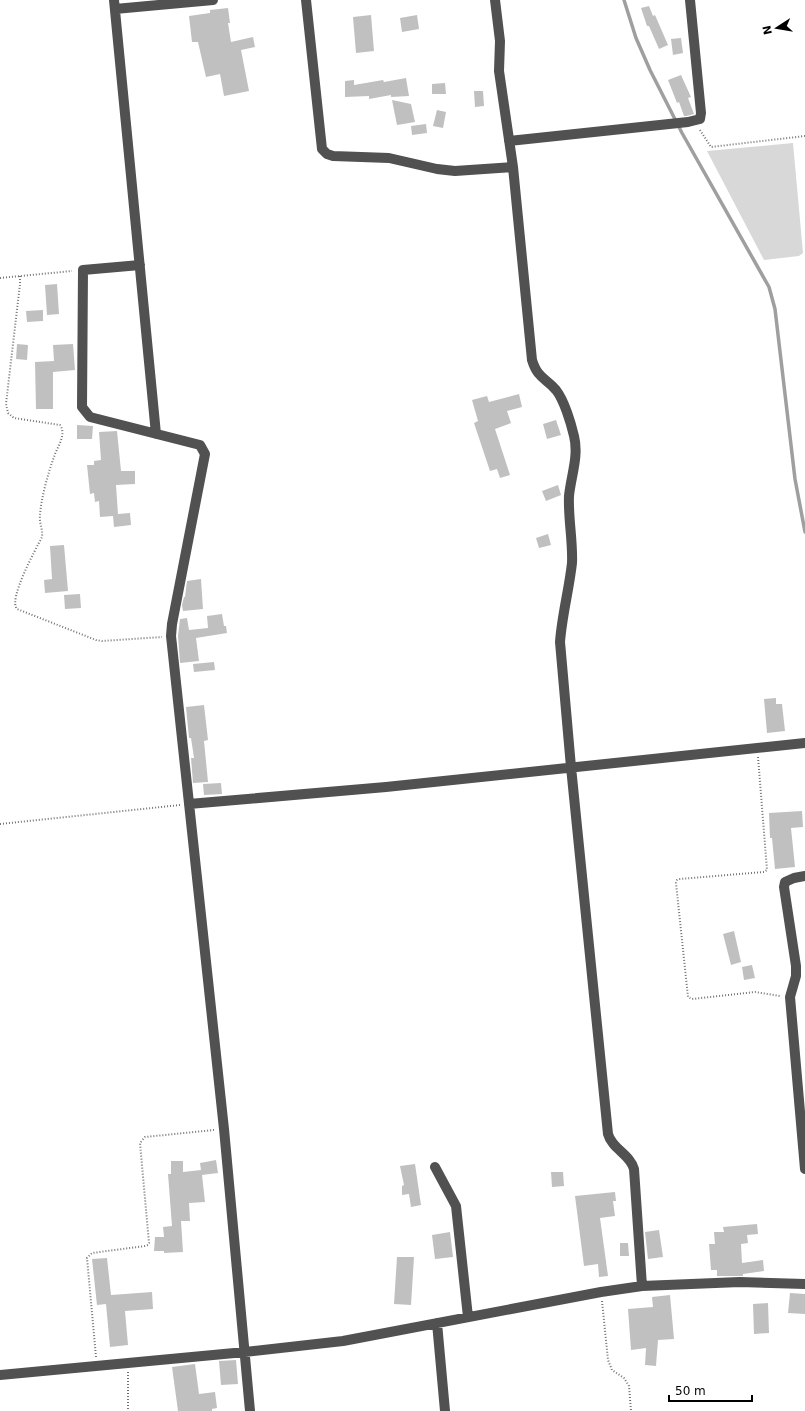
<svg xmlns="http://www.w3.org/2000/svg" width="805" height="1411" viewBox="0 0 805 1411" font-family="'DejaVu Sans',sans-serif">
  <style>
    .green { fill: #d8d8d8 }
    .lines { fill: none; stroke-linecap: round; stroke-linejoin: round }
    .stream { stroke: #9f9f9f; stroke-width: 3.5 }
    .building { fill: #c0c0c0 }
    .path { stroke: #737373; stroke-width: 2; stroke-dasharray: 1 2; stroke-linecap: butt }
    .minor { stroke: #515151; stroke-width: 10 }
  </style>
  <rect width="100%" height="100%" fill="#fff"/>
  <path class="green" d="M793,143l10,110 -4,3 -35,4 -57,-109z"/>
  <g class="lines">
    <path class="stream" d="M624,0l12,38 14,32 32,63 87,154 6,22 20,170 10,53"/>
  </g>
  <path class="building" d="M649,6l4,10 2,-1 13,30 -9,4 -10,-23h-2l-6,-18z
    M228,8l2,15h-2l3,19 22,-5 2,10 -14,3 8,41 -25,5 -4,-22 -14,3 -8,-35h-6l-3,-26 21,-3v-3z
    M371,15l3,36 -18,2 -3,-36z
    M417,15l2,14 -17,3 -2,-14z
    M681,38l2,15 -10,2 -2,-16z
    M681,75l10,22 -3,1 6,16 -7,2h-3l-5,-14 -2,1 -9,-23z
    M406,78l3,18 -18,1v-2l-22,4v-3l-24,1v-16l9,-1v5l29,-5 1,2z
    M445,83l1,11h-14v-10z
    M474,91h9l1,15 -9,1z
    M392,100l19,4 4,18 -18,3z
    M437,110l9,2 -3,16 -10,-2z
    M426,124l1,9 -15,2 -1,-9z
    M57,284l2,30 -12,1 -2,-30z
    M43,310v11l-16,1 -1,-11z
    M17,344l11,1 -1,15 -11,-1z
    M73,344l2,26 -22,2v37h-17l-1,-47 19,-1 -1,-16z
    M519,394l3,13 -15,4 4,12 -16,6 15,46 -10,3 -3,-9 -7,2 -16,-48 4,-2 -6,-21 15,-4 2,6z
    M556,420l5,15 -14,4 -4,-15z
    M77,425l16,1 -1,13h-15z
    M117,431l4,40h14v13l-19,1 2,29 12,-1 1,12 -17,2 -1,-11 -13,1 -1,-16 -4,1 -1,-9 -4,1 -3,-29h7v-4l7,-1 -2,-28z
    M558,485l3,10 -15,6 -4,-10z
    M548,534l3,11 -12,3 -3,-10z
    M64,545l4,46 -23,2 -1,-13 8,-1 -2,-33z
    M201,579l2,30 -20,2 -1,-6 2,-8h1l2,-16z
    M80,594l1,14 -16,1 -1,-14z
    M222,614l2,12h2l1,7 -31,5 3,23 -19,2 -2,-27 2,-17 7,-1 2,12 19,-2 -1,-12z
    M214,662l1,8 -21,2 -1,-8z
    M776,698v6h6l3,27 -18,2 -3,-34z
    M204,705l4,35 -4,1 4,41 -15,1 -2,-25h3l-3,-20h-2l-3,-31z
    M221,783l1,11 -18,1 -1,-11z
    M802,811l1,16 -12,1 4,39 -20,2 -3,-31h-2l-1,-25z
    M734,931l7,31 -10,3 -8,-31z
    M752,965l3,13 -11,2 -2,-13z
    M216,1160l2,13 -16,2 3,27 -16,1 1,18h-9l2,31 -19,1v-2h-10l1,-14h9l-1,-10 9,-1 -4,-52h3v-13h12v11l18,-2 -1,-7z
    M415,1164l6,41 -10,2 -2,-13 -7,1v-9l2,-1 -4,-19z
    M551,1172h12l1,14 -12,1z
    M615,1192l1,9h-3l2,15 -15,2 8,58 -9,1 -1,-13 -14,2 -9,-70z
    M757,1224l1,10 -11,1 1,8 -7,1 1,19 21,-3 1,11 -21,3v2h-26v-6h-6l-2,-26h6l-1,-12h10l-1,-5z
    M659,1230l4,27 -15,2 -3,-27z
    M450,1232l3,25 -18,2 -3,-24z
    M620,1243h8l1,13h-9z
    M397,1257h17l-3,48 -17,-1z
    M107,1258l4,37 41,-3 1,17 -28,2 3,34 -18,2 -4,-43 -9,1 -5,-46z
    M790,1293l15,1v20l-17,-1z
    M670,1295l4,44 -16,1 -2,26 -11,-1 1,-17 -15,2 -3,-41 25,-2 -1,-10z
    M768,1303l1,30 -15,1 -1,-30z
    M236,1360l2,24 -17,1 -2,-24z
    M195,1364l4,30 16,-2 2,16 -5,1v2h-34l-6,-44z"/>
  <g class="lines">
    <path class="path" d="M700,130l11,17 94,-11
      M20,276v8l-14,120 2,9 6,5 46,7c7,10 -3,22 -6,32 -6,16 -13,42 -14,58 -1,8 3,14 2,22 -6,12 -34,62 -25,72l79,31 6,1 60,-4
      M0,278l72,-7
      M758,757l9,113 -3,2 -85,7 -2,1 -1,3 12,114 4,2 63,-7 25,4
      M0,824l180,-19
      M602,1301l6,59 4,10 12,8 5,8 2,25
      M96,1357l-9,-99 5,-5 53,-7 3,-1 1,-2 -9,-100 5,-6 69,-7
      M128,1372v39"/>
    <path class="minor" d="M114,0l42,434
      M306,0l16,149 5,5 6,2 56,2 48,11 18,2 58,-4
      M495,0l5,41 -1,30 14,96 19,193c6,19 13,17 24,30 8,10 15,33 18,46 5,20 -3,40 -5,60 -1,22 4,45 3,67 -3,27 -10,52 -12,79l11,125 37,367c4,15 22,20 26,35l8,117
      M115,9l98,-9
      M509,141l179,-19 12,-3 1,-6 -11,-113
      M140,265l-57,5 -1,137 8,10 110,28 5,9 -33,170 -1,12 53,493 26,282
      M189,804l197,-17 419,-44
      M805,876l-11,2 -9,4 -1,5 12,79v10l-6,21 15,172
      M435,1167l21,39 12,111
      M437,1323l8,88
      M0,1375l245,-23 98,-11 258,-49 41,-6 98,-4 65,2"/>
  </g>
  <g transform="translate(777 28) rotate(258)" stroke="#ffffff" stroke-width="3" paint-order="stroke">
  <path d="M0-3L7 15L0 10L-7 15Z" fill="#000000"/>
  <text y="-6" font-size="11" font-weight="bold" text-anchor="middle" fill="#000000">N</text>
  </g>
  <path d="M669 1395v6h83v-6" fill="none" stroke="#000000" stroke-width="2"/>
  <text x="675" y="1395" font-size="12" fill="#000000" stroke="#ffffff" stroke-width="3" paint-order="stroke">50 m</text>
</svg>
